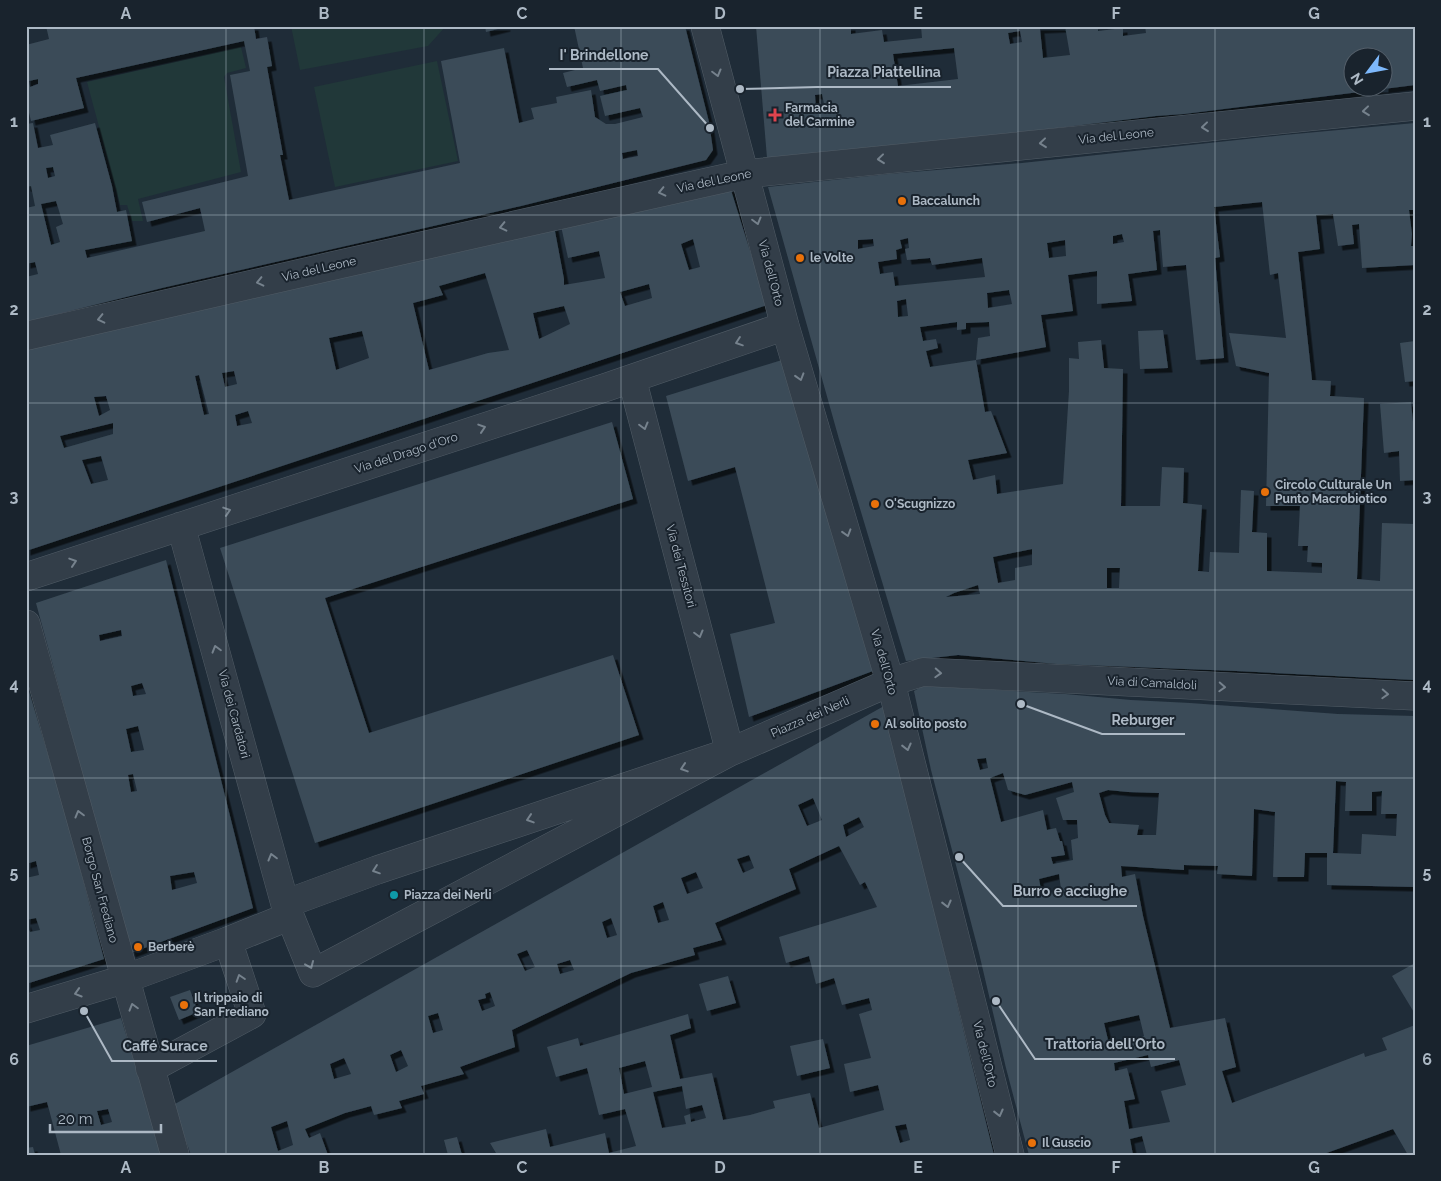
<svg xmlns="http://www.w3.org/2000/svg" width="1441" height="1181" viewBox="0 0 1441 1181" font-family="Raleway,sans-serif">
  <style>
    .green { fill: #213839 }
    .building { fill: #3b4b58; fill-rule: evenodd; filter: url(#shadow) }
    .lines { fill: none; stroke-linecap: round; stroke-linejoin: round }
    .minor-casing { stroke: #515c66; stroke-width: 29 }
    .minor { stroke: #333e49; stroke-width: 28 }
    .oneway { stroke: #76828d }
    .grid { fill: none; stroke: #adb9c5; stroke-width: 1; stroke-opacity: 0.55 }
    .health-dot { fill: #e0444e; stroke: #19232d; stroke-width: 2 }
    .food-dot { fill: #e8710a; stroke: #19232d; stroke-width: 2 }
    .culture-dot { fill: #0f9aa8; stroke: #19232d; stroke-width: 2 }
    .labels { text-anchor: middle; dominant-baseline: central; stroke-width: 4; stroke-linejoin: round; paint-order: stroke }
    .poi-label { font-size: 12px; font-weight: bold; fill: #adb9c5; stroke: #19232d; text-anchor: start }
    .street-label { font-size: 12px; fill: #adb9c5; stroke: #19232d }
    .leader { fill: none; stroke: #adb9c5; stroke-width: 2 }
    .callout-dot { fill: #adb9c5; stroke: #19232d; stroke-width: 2 }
    .callout-label { font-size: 14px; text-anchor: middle; font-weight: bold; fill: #adb9c5; stroke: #19232d; stroke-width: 4; stroke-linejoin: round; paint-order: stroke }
    .neatline { fill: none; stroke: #adb9c5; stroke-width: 2 }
    .grid-label { font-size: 16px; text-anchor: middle; font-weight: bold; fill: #adb9c5 }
  </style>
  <defs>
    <filter id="shadow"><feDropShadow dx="4.5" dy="4.5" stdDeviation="0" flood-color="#0009"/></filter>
  </defs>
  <rect width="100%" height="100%" fill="#1f2c38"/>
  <path class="green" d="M291,26h155l-18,20 -128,24z
    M241,47l5,21 -19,5 -3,4 17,95 -103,27 5,22h-11l-5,-16h-7l-33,-123z
    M437,61l21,100 -123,26 -21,-100z"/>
  <path class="building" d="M46,26h208l2,13 11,-2 5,29 -5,1 16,88h-3l9,45 171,-37 -19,-102 63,-13 15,75 15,-4 -3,-11 26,-5 -1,-6 35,-7 4,27 11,7h9l28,-7 -3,-9 -35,8 -5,-20 27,-6 -1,-5 -26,6 -3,-11 -30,7 -4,-14 20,-5 -9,-42h111l24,96 4,28 -7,10 -185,46 -359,82 -136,34v-45l12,-3 -3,-12 -9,2v-56l9,-2 -4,-20 -5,1v-63l7,-1 5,25 15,-3 -3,-10 45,-12 17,63 5,26 9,-2 6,31 -47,9 2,8 118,-27 -5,-23 -53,14 -5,-20 106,-26 -18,-101 20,-4 -6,-30 -168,37 8,30 -53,13 -5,-21v-55l23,-6zM38,79v5l-8,3 -1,-6zM637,150l1,6 -15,3 -1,-6zM53,167l2,9 -7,2 -2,-10zM56,201l7,23 -7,3 4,15 -9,3 -10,-41z
    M485,26h21v1l-20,5z
    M756,26h95v8l31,-4 2,12 38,-4 -1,-12h141v2l-22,1 3,29 27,-3 -5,-29h33v5l25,-3v8l23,-3 -1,-7h270v59l-231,29 -28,2 -132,16 -257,26zM1020,31l2,11 -12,2 -2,-11zM954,48l4,31 -60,7 -5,-32zM1354,58h30v30h-30zM822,94l3,15 -9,1 -1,-15z
    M1415,123v87h-6l3,24 -1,12h4v19l-53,3 -3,-44 -7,1 2,19 -16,2 -5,-32 -17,1 4,34 -22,3 14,128 19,1 -1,15 34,2 -7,181 23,2 2,-58 33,1v156l-179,-9 -179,-7 -99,-9 -52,6 -67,-222 -71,-252 120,-13 134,-11 262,-28zM1262,202l8,73 8,-2 8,65 -57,-5 7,33 33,7 -3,133h34l-2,40h10l-1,16 15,1v10l-55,-2v-38l-15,-1 2,-41 -13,-1 -2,63 -29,-1 -1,20 -11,-1 4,-66 -19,-2 1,-35 -22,-1 -2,39h-39l2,-137 -19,-1 -3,-28 -23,2 1,17 -10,-1v33l-6,93 -66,10 -2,-19 -22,5 -5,-20 39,-7 -16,-42 -6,1 -9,-52 -46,7 -4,-16 12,-3 -2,-9 -13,2 -3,-14 37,-5v8l9,-1v-6l23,-1 1,14 -12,2 -2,22 70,-13 -5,-32 32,-4 -5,-36 29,-4v33l35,-3 -4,-27 29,-4 -4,-39 7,-1 3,37 23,-2 10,95 28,-2 -9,-100 5,-1 -6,-50zM1122,234l2,8 -11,2v-8zM908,238l1,10 -4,1 2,11 23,-2 2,7 50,-7 3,19 -90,9 -2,-14 -13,2 -2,-12 19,-3 -1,-9 6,-2 -2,-8zM873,239l1,7 -16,3v-9zM1065,240l1,16 -17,2 -2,-15zM1009,290l3,14 -24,4 -1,-15zM906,299l2,17 -10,1 -1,-16zM1032,549v16l-17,3v12l-17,3 -5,-26zM1107,568h13l-1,20h-12zM978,585l2,9 -34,3 8,-4z
    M730,187l37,118 -741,246v-202l528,-123 10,53v6l41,-7 -6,-27 -31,7 -7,-32zM693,239l7,28 -11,3 -8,-26zM485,273l24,77 -21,3 -59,17 -16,-67 30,-8 -4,-9zM649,284l3,14 -27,8 -5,-14zM564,306l6,18 -31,15 -6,-26zM362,331l7,27 -33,12 -7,-32zM234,371l3,13 -12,3 -3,-14zM199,375l10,39 -5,1 -9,-39zM106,396l4,14 -11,6 -5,-19zM248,411l4,12 -15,3 -2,-11zM113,423v11l-49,14 -4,-12zM101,456l7,24 -17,4 -9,-24z
    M1163,330l5,38 -28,1 -2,-38z
    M1415,341v40l-10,1 -5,-39z
    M782,360l91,311 -124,46 -19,-83 45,-11 -40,-156 -47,14 -22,-85z
    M1411,402l4,40v38l-15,1 -1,-30 -15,2 -4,-49z
    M612,422l21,77 -308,99 44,135 244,-78 26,80 -324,108 -95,-295z
    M166,560l87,348 -122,45 -95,-350zM121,630l1,6 -22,5 -1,-6zM142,683l4,11 -13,2 -2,-10zM138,726l6,24 -13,2 -5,-23zM133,774l4,17 -6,1 -3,-17zM194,872l3,11 -25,7 -2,-14z
    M26,681l39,131 39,147 -78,25v-62l4,10 10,-2 -4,-12 -10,2v-42l13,-3 -3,-14 -10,3z
    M923,686l142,8 66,6 59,3 148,11 77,2v171l-88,-2v-32h-22l-1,24h-31l2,-65 -21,-3 -2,67 -35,-2 1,-8 -34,-1v5l-63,-4 1,11 13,-3 8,42 27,112 55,-10 11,49 -14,4 10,32 132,-50 1,4 22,-7 -5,-12 33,-13v130h-7l-15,-26 -72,26h-174l-5,-19 -12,3 3,16h-104l-23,-87 -27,-115 -48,-183 -17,-79zM986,758l2,10 -8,2 -3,-11zM1003,773l5,17 17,5 47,-13 2,10 -18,6 7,22h14l1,18 -7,2 2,20 -20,4 -2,-7 14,-2 -3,-14h-2l-4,-13 -9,2 -4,-20 -42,12 -11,-44zM1336,781l10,1 -1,29h27v-19l10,-1 -1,23h16l-1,22 -34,-2 -1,20 -28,-1zM1108,790l20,2 31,1 -3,42h-19l2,-10 -30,-2 -4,-8 -6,-22zM1059,874l2,15 -19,6 -3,-16zM1139,1015l5,21 -35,8 -5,-21zM1148,1055l3,12 28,-7 7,25 -25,6 9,31 -41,7 -5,-28 11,-2 -8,-31 -12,3 -1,-8z
    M884,706l110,449h-502l4,-2 -6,-10 56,-14 4,18 55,-14 4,20 27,-7 -11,-37 -26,6 -12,-47 -31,9 -9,-30 31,-9 2,8 108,-32 3,14 -21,7 10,44 32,-6 11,47 27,-5 25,-7 -2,-7 37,-8 9,35 65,-18 -6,-25 -28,7 -6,-28 27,-6 -12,-44 13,-4 -3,-12 -27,7 -8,-27 -18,6 -7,-28 -23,7 -7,-26 98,-30 -12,-25 -5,3 -21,-39 -50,23 7,20 -81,34 7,17 -29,8 2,7 -64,18 -119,57 3,17 -55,20 4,7 -43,12 3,8 -25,7 3,7 -28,7 -3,-9 -26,7 -40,16 4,9 11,-5 8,22h-137l-8,-22 -8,-29zM813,798l9,22 -15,6 -9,-21zM859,817l5,10 -18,10 -3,-12zM749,855l5,13 -11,5 -6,-14zM696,872l7,16 -16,6 -6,-16zM663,902l6,18 -11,3 -5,-17zM611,918l6,17 -10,3 -5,-16zM527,950l8,17 -10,4 -8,-17zM570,960l4,10 -14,4 -3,-10zM490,992l5,14 -13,5 -4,-11 8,-2 -1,-4zM438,1013l5,17 -10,3 -5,-17zM401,1050l7,16 -12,6 -6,-17zM344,1058l7,16 -17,5 -4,-15zM645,1061l7,26 -28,7 -5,-26zM682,1086l4,23 16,-4 4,13 -15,4 -1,-8 -6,2 2,8 -24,4 -9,-36zM287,1121l6,24 -15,6 -7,-24zM906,1124l4,16 -10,3 -5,-17z
    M1415,963v51l-23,-38z
    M728,976l8,27 -29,8 -8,-27z
    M190,990l8,22 -19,8 -9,-23z
    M121,1018l28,92 12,45h-100l-14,-53 -21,5v-61zM108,1109l4,13 -11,3 -4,-14z
    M823,1039l7,29 -33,8 -7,-30z
    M457,1137l5,18h-14l-4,-15z
    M33,1147l2,8h-9v-7z"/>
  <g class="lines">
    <defs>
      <path id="minor" d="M705,26l80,300 109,369 116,460
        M26,336l306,-70 412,-92 671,-68
        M632,379l98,373 -353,118 -92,34 28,69 417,-221 161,-70 32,-10 492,24
        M181,526l104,378
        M26,577l578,-189 181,-62
        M26,624l149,531
        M228,941l62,-25
        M26,1009l99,-30 103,-38 24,73 -102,55"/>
    </defs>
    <use href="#minor" class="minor-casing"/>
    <use href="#minor" class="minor"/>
  </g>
  <defs><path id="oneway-chevron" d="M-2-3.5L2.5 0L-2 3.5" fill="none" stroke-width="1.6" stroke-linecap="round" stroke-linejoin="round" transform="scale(1.25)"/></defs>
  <g class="oneway">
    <use href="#oneway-chevron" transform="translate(717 73) rotate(75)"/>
    <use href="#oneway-chevron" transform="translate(1366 111) rotate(174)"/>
    <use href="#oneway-chevron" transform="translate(1205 127) rotate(174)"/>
    <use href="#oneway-chevron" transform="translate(1043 143) rotate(174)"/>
    <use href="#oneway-chevron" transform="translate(881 159) rotate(174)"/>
    <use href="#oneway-chevron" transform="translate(662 192) rotate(167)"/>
    <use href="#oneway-chevron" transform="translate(757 221) rotate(75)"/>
    <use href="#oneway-chevron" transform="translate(503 227) rotate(167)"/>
    <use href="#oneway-chevron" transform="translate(260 282) rotate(167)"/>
    <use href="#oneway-chevron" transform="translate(101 319) rotate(167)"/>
    <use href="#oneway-chevron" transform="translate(739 342) rotate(161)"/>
    <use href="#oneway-chevron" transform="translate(800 377) rotate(73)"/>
    <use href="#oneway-chevron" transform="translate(644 426) rotate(75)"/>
    <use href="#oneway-chevron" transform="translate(482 428) rotate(-18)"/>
    <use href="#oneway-chevron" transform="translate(227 511) rotate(-18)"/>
    <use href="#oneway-chevron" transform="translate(847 533) rotate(73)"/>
    <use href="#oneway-chevron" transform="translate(73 562) rotate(-18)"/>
    <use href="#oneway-chevron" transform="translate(699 634) rotate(75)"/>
    <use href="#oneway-chevron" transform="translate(216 649) rotate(-106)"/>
    <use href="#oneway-chevron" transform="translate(938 673) rotate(3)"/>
    <use href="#oneway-chevron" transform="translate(1222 687) rotate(3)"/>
    <use href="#oneway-chevron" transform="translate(1385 694) rotate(3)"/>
    <use href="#oneway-chevron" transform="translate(907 747) rotate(76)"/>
    <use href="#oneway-chevron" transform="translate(684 768) rotate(162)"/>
    <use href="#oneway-chevron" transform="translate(79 814) rotate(-105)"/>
    <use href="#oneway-chevron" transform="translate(530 819) rotate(162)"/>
    <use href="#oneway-chevron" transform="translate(272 857) rotate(-105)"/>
    <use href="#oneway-chevron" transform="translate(376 870) rotate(161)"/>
    <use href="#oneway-chevron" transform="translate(947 904) rotate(76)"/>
    <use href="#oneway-chevron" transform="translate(310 965) rotate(67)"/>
    <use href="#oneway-chevron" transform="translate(240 978) rotate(-108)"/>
    <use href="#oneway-chevron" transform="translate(78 993) rotate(163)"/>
    <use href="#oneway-chevron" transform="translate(133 1007) rotate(-106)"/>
    <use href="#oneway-chevron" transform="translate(999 1113) rotate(76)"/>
  </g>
  <path class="grid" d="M226,26v1129M424,26v1129M621,26v1129M820,26v1129M1018,26v1129M1215,26v1129M26,215h1389M26,403h1389M26,590h1389M26,778h1389M26,966h1389"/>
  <path class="health-dot" d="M772.5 107.5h5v5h5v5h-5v5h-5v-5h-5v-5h5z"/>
  <g class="food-dot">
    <circle cx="902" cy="201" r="5"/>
    <circle cx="800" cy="258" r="5"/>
    <circle cx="1265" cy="492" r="5"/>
    <circle cx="875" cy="504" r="5"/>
    <circle cx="875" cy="724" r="5"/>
    <circle cx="138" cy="947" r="5"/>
    <circle cx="184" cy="1005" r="5"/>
    <circle cx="1032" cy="1143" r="5"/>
  </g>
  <circle class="culture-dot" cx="394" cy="895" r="5"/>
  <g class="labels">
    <g class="poi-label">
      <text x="785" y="108">Farmacia<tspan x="785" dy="14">del Carmine</tspan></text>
      <text x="912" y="201">Baccalunch</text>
      <text x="810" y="258">le Volte</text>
      <text x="1275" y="485">Circolo Culturale Un<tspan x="1275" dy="14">Punto Macrobiotico</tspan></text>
      <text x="885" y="504">O'Scugnizzo</text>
      <text x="885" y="724">Al solito posto</text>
      <text x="404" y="895">Piazza dei Nerli</text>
      <text x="148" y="947">Berberè</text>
      <text x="194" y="998">Il trippaio di<tspan x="194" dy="14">San Frediano</tspan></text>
      <text x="1042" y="1143">Il Guscio</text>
    </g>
    <g class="street-label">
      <text transform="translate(1116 136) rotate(-6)">Via del Leone</text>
      <text transform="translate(714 181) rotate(-12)">Via del Leone</text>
      <text transform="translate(319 269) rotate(-13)">Via del Leone</text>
      <text transform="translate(771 273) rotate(75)">Via dell'Orto</text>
      <text transform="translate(406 453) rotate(-18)">Via del Drago d'Oro</text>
      <text transform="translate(681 566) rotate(75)">Via dei Tessitori</text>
      <text transform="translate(884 662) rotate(74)">Via dell'Orto</text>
      <text transform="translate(1152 683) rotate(3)">Via di Camaldoli</text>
      <text transform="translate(234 714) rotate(75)">Via dei Cardatori</text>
      <text transform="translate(810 717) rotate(-24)">Piazza dei Nerli</text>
      <text transform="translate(100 890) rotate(75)">Borgo San Frediano</text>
      <text transform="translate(985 1054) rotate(76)">Via dell'Orto</text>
    </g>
  </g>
  <path class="leader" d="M710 128L658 69H549M740 89L817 87H951M1021 704L1102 734H1185M959 857L1003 906H1137M996 1001L1035 1059H1175M84 1011L112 1061H217"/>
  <g class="callout-dot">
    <circle cx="710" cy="128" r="5"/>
    <circle cx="740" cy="89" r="5"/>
    <circle cx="1021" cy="704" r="5"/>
    <circle cx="959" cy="857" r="5"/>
    <circle cx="996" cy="1001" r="5"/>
    <circle cx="84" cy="1011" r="5"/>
  </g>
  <g class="callout-label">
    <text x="604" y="60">I' Brindellone</text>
    <text x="884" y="77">Piazza Piattellina</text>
    <text x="1143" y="725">Reburger</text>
    <text x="1070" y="896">Burro e acciughe</text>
    <text x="1105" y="1049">Trattoria dell'Orto</text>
    <text x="165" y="1051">Caffé Surace</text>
  </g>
  <rect width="1441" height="1181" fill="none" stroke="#19232d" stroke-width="55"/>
  <g transform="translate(1368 72) rotate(238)"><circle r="24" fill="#19232d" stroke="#545f6a"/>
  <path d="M0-4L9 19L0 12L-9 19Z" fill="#7db8fb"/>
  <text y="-8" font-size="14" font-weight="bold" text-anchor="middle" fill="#adb9c5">N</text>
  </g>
  <path d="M50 1124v8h111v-8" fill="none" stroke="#adb9c5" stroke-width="2.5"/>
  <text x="58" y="1124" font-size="15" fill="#adb9c5" stroke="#19232d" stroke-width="4" paint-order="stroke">20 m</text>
  <rect x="28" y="28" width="1386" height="1126" class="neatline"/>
  <g class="grid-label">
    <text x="126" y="19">A</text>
    <text x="324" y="19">B</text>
    <text x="522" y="19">C</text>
    <text x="720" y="19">D</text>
    <text x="918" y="19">E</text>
    <text x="1116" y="19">F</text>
    <text x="1314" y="19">G</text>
    <text x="14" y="127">1</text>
    <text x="1427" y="127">1</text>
    <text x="14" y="315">2</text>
    <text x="1427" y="315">2</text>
    <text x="14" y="502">3</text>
    <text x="1427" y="502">3</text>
    <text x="14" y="690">4</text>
    <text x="1427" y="690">4</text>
    <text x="14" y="878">5</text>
    <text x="1427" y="878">5</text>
    <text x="14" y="1065">6</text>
    <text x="1427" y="1065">6</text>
    <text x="126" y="1173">A</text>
    <text x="324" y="1173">B</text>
    <text x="522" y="1173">C</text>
    <text x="720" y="1173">D</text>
    <text x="918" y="1173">E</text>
    <text x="1116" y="1173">F</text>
    <text x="1314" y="1173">G</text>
  </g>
</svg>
